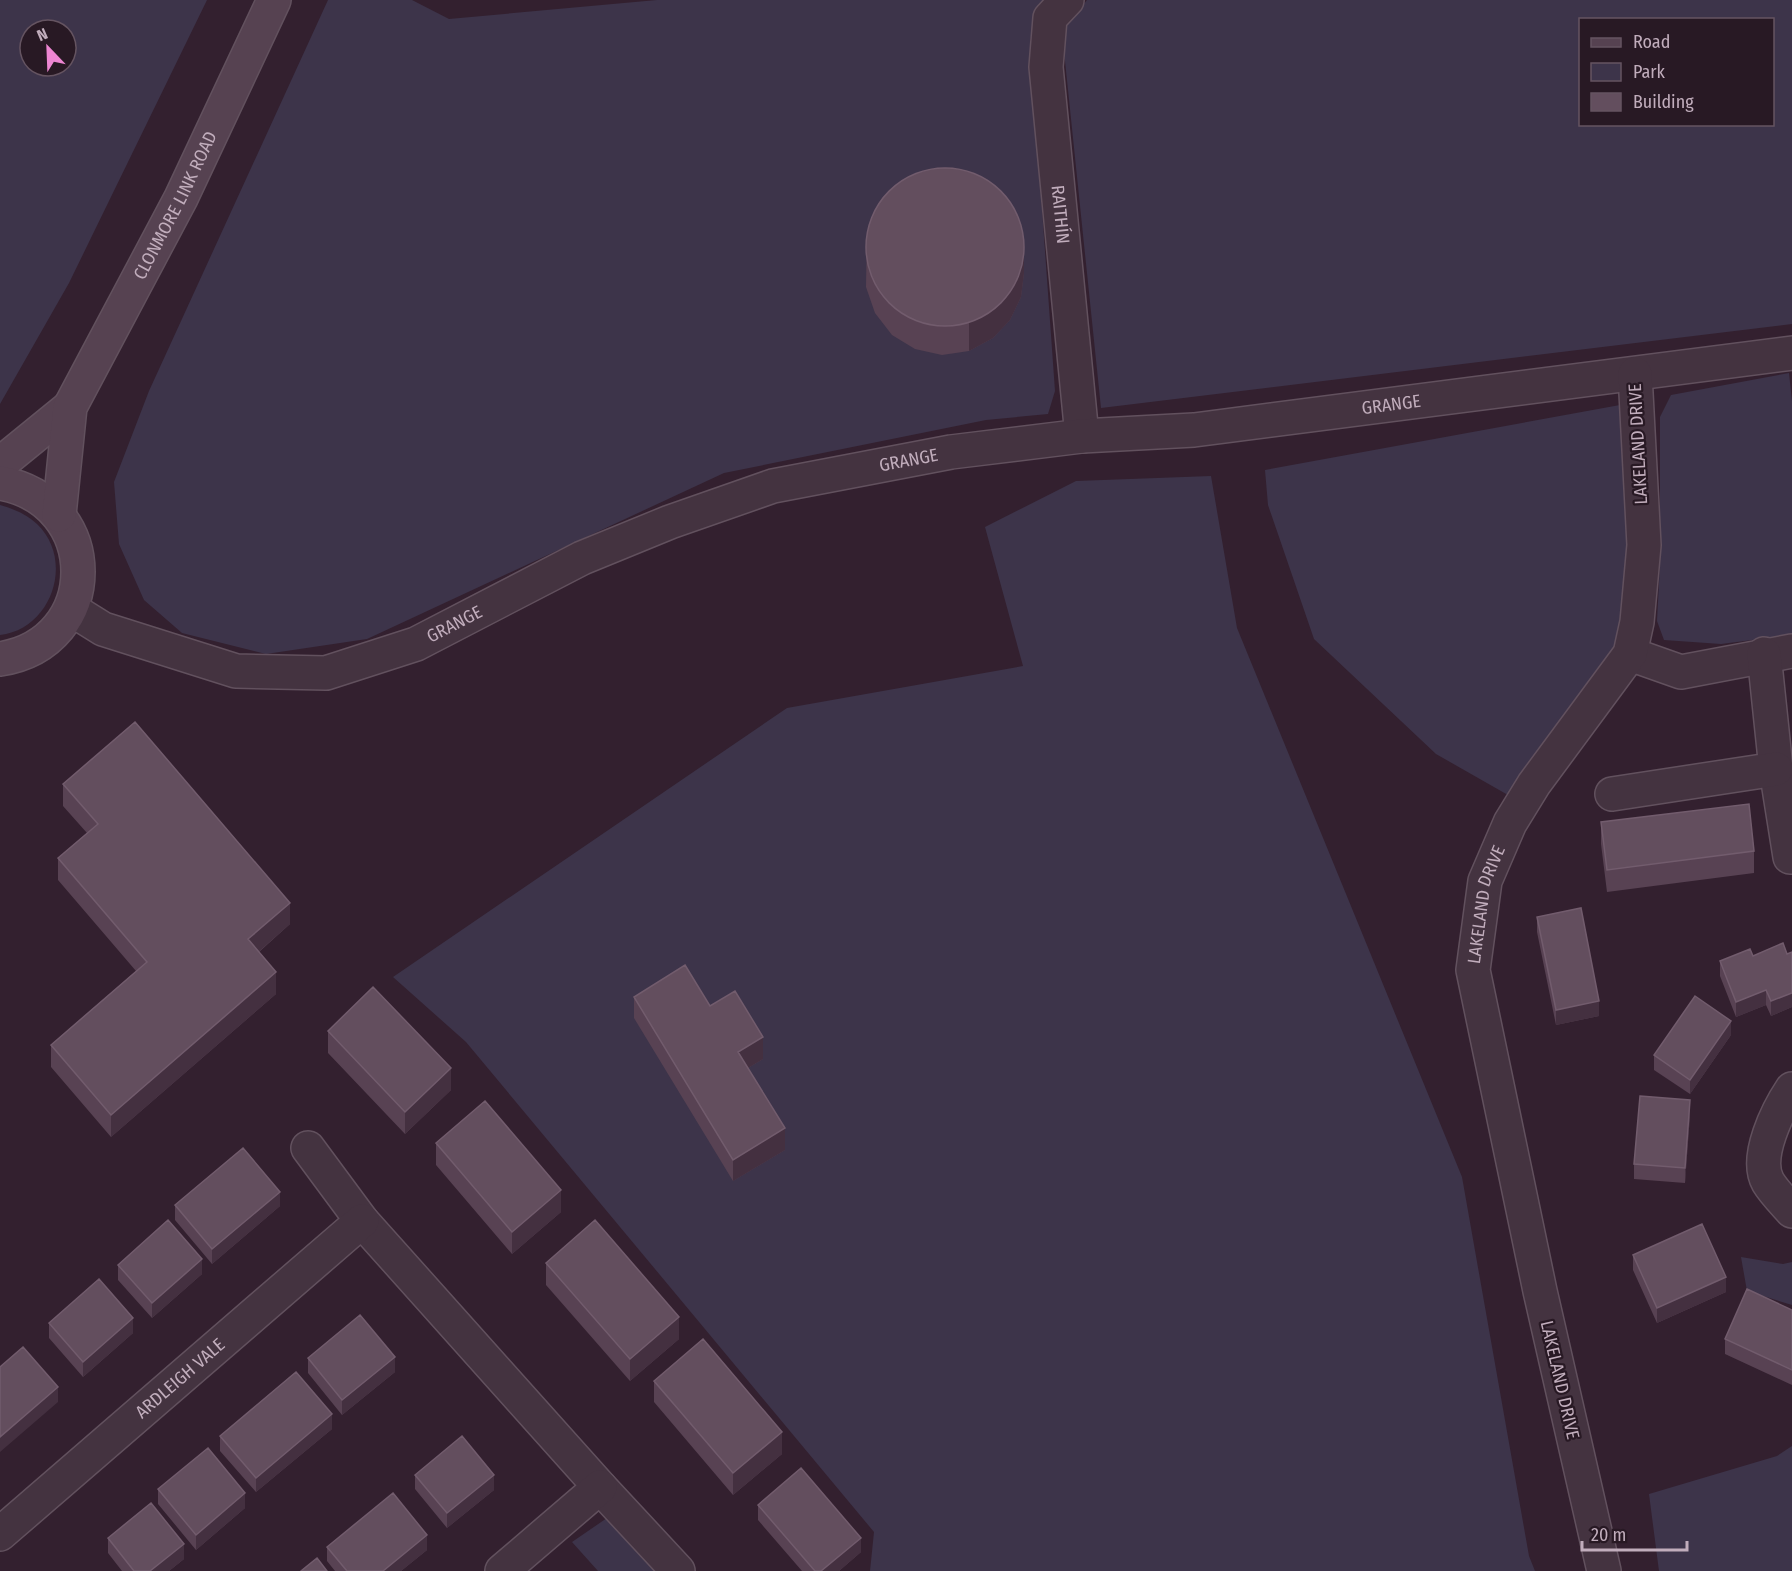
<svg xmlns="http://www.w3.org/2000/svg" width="1792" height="1571" viewBox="0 0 1792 1571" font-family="'Fira Sans Condensed',sans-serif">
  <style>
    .green { fill: #3d344a; fill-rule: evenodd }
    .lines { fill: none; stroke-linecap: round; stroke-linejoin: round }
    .minor-casing { stroke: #62515e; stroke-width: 36 }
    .secondary-casing { stroke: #62515e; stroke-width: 36 }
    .minor { stroke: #443340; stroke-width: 33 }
    .secondary { stroke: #564251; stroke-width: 33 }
    .wall { fill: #584253 }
    .shaded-wall { fill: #443040 }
    .building { fill: #634e5e; stroke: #725c6d; stroke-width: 1.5 }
    .labels { text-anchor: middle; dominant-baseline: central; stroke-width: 4.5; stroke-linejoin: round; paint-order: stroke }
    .street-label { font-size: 18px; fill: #c1adbc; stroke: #281924 }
  </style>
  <rect width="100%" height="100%" fill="#33202f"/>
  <path class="green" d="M0,0h207l-138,283 -69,121zM30,30h36v36h-36z
    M328,0h84l37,19 208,-19h386l-5,5 -8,36 25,350 -7,23 -62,6 -262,53 -357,166 -101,15 -84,-21 -38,-33 -25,-56 -5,-62 35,-91z
    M1087,0h705v324l-691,84 -39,-376zM1580,20h192v104h-192z
    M1789,373l3,28v234l-71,9 -57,-4 -7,-19 3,-57v-147l11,-22z
    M1620,405l17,217 -115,181 -86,-49 -122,-115 -46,-134 -3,-35z
    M1211,476l26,152 225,549 67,379 6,15h-665l4,-39 -408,-490 -73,-65 394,-269 236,-42 -38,-139 91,-46z
    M0,505c14,4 26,9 37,19 38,36 15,105 -37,111z
    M1741,1257l42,7 9,-2v43l-45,-14z
    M1792,1446v125h-133l-10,-77 128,-38z
    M607,1518l48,53h-57l-26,-29z"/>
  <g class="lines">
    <defs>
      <g id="minor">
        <path id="s1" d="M1067,0l-17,18 -4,49 36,369"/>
        <path id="s2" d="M71,609l32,20 133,42 90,2 90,-29 166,-86 88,-36 103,-36 178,-34 131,-16 112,-6 598,-77"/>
        <path d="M1630,654l51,18 111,-21"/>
        <path d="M1764,654l12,115 14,88"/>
        <path d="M1612,794l164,-25"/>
        <path d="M1792,1089c-14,21 -38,68 -24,93 6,10 16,20 24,29"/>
        <path d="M308,1148l54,73 238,266 78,84"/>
        <path id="s3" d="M0,1534l362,-313"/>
        <path d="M502,1571l98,-84"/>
        <path id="s4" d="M1604,1571l-64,-280 -67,-321 12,-89 25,-58 24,-39 96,-130 7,-32 7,-77 -9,-171"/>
      </g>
      <g id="secondary">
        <path d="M0,464l70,-57"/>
        <path d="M0,483c104,18 104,160 0,176"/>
        <path id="s5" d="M59,515l11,-108 111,-209 93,-198"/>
      </g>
    </defs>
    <use href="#minor" class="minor-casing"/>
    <use href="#secondary" class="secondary-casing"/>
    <use href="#minor" class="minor"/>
    <use href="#secondary" class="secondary"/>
  </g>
  <path class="wall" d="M867,232l157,41 -3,24 -11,23 -17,18 -24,13 -27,4 -27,-6 -23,-14 -17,-22 -9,-26z
    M63,784l227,140 -31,28 17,42 -165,143 -60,-70v-22l85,-74 -78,-91v-22l29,-25 -24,-27z
    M1601,822l153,29v22l-147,19 -6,-48z
    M1537,917l62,99 -43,9 -19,-93z
    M1792,952v55l-21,9 -5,-11 -30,12 -16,-41v-15l33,-5 34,-2z
    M634,997l76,9 53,53 -15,9 37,82 -52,31 -99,-163z
    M328,1031l123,59 -46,44 -77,-81z
    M1731,1035l-41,59 -36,-24v-15z
    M1690,1115l-5,68 -51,-4v-15z
    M436,1143l125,69 -49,42 -76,-89z
    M175,1205l105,1 -68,58 -37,-44z
    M1633,1255l93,37 -69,31 -24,-53z
    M546,1263l133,76 -49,42 -84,-96z
    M118,1265l84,9 -50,44 -34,-38z
    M1792,1310v75l-67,-31v-15z
    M49,1323l84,10 -50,44 -34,-39z
    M308,1358l87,14 -53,43 -34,-42z
    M654,1381l128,73 -49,41 -79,-93z
    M332,1429l-76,63 -36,-41v-15z
    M415,1475l79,15 -47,38 -32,-39z
    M158,1489l87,19 -49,42 -38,-46z
    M758,1505l103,47 -22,19h-37l-44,-51z
    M108,1538l76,21 -15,12h-47l-14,-18z
    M327,1547l100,3 -26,21h-66l-8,-10z"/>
  <path class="shaded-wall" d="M1024,244v29l-3,24 -11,23 -17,18 -24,13v-28z
    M290,903v21l-42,37v-22z
    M276,972v22l-165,143v-22z
    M1766,990v15l-30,12v-15z
    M1792,993v14l-21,9v-15z
    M1599,1001v15l-43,9v-15z
    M1731,1021v14l-41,59v-14z
    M763,1037v22l-25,15v-22z
    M451,1068v22l-46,44v-22z
    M1690,1100v15l-5,68v-15z
    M785,1128v22l-52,31v-21z
    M561,1190v22l-49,42v-22z
    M280,1192v14l-68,58v-15z
    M202,1259v15l-50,44v-15z
    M1726,1277v15l-69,31v-15z
    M679,1317v22l-49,42v-22z
    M133,1318v15l-50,44v-15z
    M395,1357v15l-53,43v-15z
    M58,1387v15l-58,50v-15z
    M332,1414v15l-76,63v-14z
    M782,1432v22l-49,41v-22z
    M494,1475v15l-47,38v-15z
    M245,1493v15l-49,42v-15z
    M427,1535v15l-26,21h-18z
    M861,1538v14l-22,19h-18z
    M184,1544v15l-15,12h-19z"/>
  <path class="building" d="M866 247a79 79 0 1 1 158 0a79 79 0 1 1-158 0Z
    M135,722l155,181 -42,36 28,33 -165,143 -60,-70 96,-83 -89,-104 40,-34 -35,-40z
    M1749,804l5,47 -147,19 -6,-48z
    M1581,908l18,93 -43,9 -19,-93z
    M1783,943l4,11 5,-2v41l-21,8 -5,-11 -30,12 -16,-41 30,-12 3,7z
    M685,965l25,41 25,-15 28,46 -25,15 47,76 -52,32 -99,-163z
    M373,987l78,81 -46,44 -77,-81z
    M1695,996l36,25 -41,59 -36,-25z
    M1640,1096l50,4 -5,68 -51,-4z
    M485,1101l76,89 -49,42 -76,-89z
    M243,1148l37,44 -68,57 -37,-44z
    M168,1220l34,39 -50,44 -34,-38z
    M595,1220l84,97 -49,42 -84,-96z
    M1702,1224l24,53 -69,31 -24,-53z
    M99,1279l34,39 -50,44 -34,-39z
    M1747,1289l45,21v60l-67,-31z
    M360,1315l35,42 -53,43 -34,-42z
    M703,1339l79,93 -49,41 -79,-92z
    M23,1347l35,40 -58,50v-70z
    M296,1372l36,42 -76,64 -36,-42z
    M462,1436l32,39 -47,38 -32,-38z
    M208,1448l37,45 -49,42 -38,-46z
    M801,1468l60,70 -40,33h-6l-57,-66z
    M393,1493l34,42 -44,36h-36l-20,-24z
    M151,1503l33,41 -34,27h-16l-26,-33z
    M317,1558l10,13h-26z"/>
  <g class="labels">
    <g class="street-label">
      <text stroke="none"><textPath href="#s5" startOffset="336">CLONMORE LINK ROAD</textPath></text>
      <text stroke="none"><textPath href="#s1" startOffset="222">RAITHÍN</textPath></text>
      <text stroke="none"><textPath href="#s2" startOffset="1377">GRANGE</textPath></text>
      <text transform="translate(1638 444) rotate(-93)">LAKELAND DRIVE</text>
      <text stroke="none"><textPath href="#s2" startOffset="891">GRANGE</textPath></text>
      <text stroke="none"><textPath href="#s2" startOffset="405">GRANGE</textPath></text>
      <text stroke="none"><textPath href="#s4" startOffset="682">LAKELAND DRIVE</textPath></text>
      <text stroke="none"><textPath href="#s3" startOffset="238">ARDLEIGH VALE</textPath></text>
      <text transform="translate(1560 1380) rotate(77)">LAKELAND DRIVE</text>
    </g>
  </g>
  <rect x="1579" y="18" width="195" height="108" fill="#281924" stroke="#655461" stroke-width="1.5"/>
  <rect x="1591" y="38" width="30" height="9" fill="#564251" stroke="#655461" stroke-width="1.5"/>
  <text x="1633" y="48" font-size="18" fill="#c1adbc">Road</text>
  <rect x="1591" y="63" width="30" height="18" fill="#3d344a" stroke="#655461" stroke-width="1.5"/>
  <text x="1633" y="78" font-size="18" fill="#c1adbc">Park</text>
  <rect x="1591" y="93" width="30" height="18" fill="#634e5e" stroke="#655461" stroke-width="1.5"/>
  <text x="1633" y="108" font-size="18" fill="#c1adbc">Building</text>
  <g transform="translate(48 48) rotate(337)"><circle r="28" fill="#281924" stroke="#655461" stroke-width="1.5"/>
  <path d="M0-4.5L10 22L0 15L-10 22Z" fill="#ed86d2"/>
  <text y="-9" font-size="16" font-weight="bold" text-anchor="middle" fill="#c1adbc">N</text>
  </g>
  <path d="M1582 1541v9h105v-9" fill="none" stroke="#c1adbc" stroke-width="3"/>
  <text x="1591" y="1541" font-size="18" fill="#c1adbc" stroke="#281924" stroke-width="4.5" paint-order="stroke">20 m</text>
</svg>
